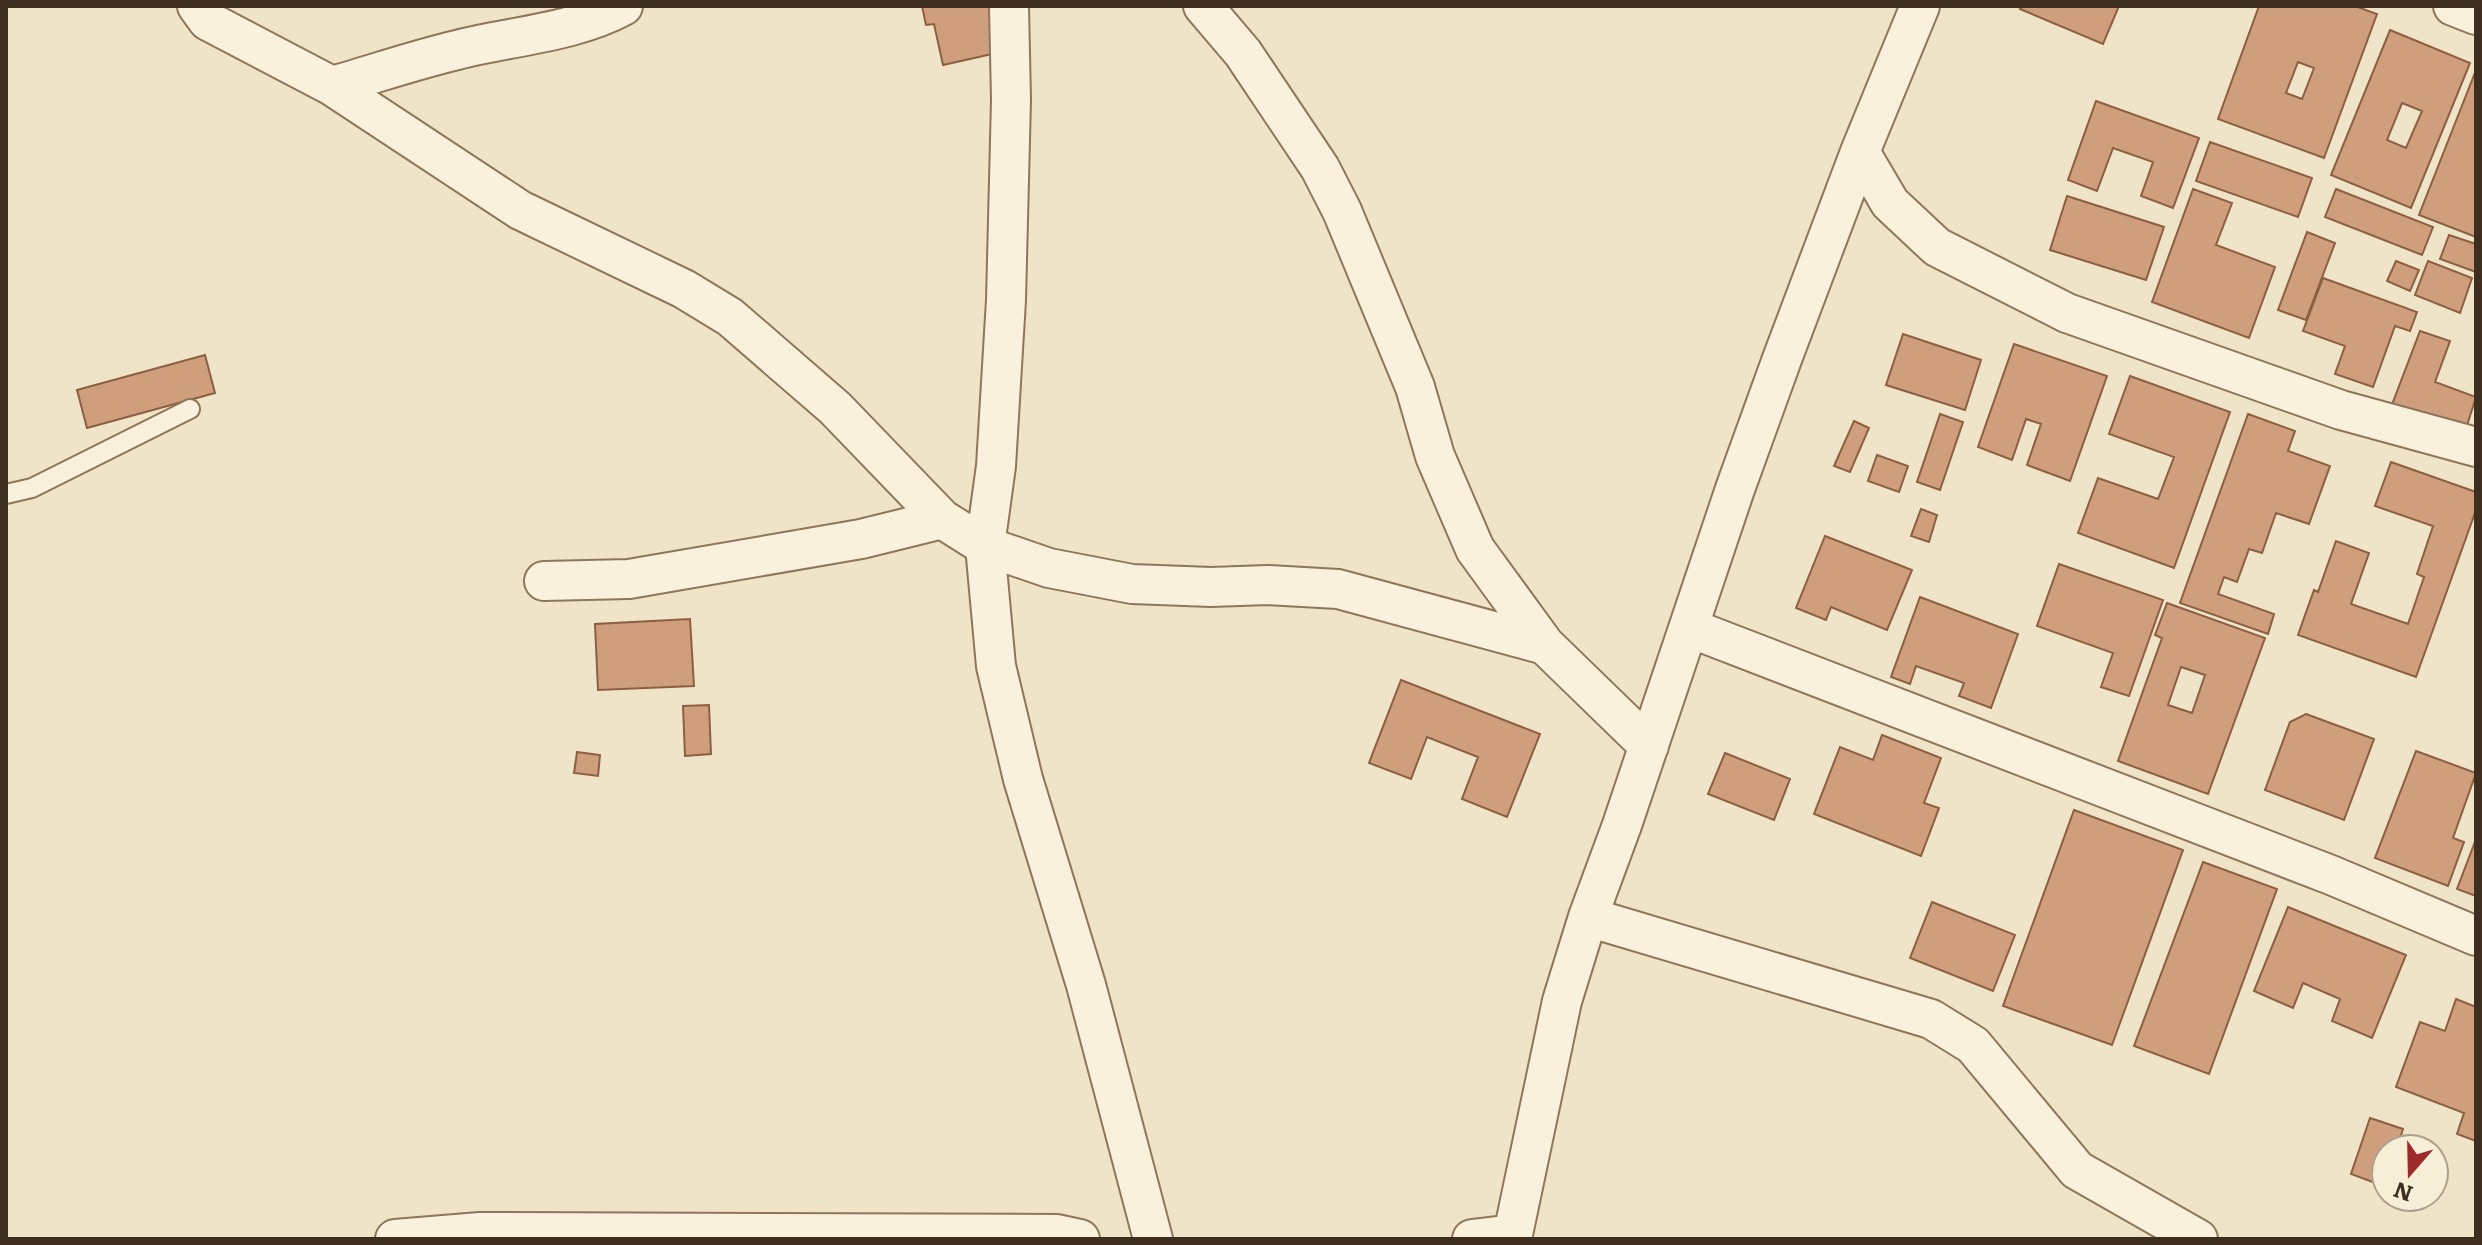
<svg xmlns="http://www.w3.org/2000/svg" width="2482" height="1245" viewBox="0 0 2482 1245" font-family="Literata,serif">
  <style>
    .building { fill: #cf9f7d; stroke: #8d5f41; stroke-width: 2; fill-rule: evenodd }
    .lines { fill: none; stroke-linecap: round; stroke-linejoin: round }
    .lane-casing { stroke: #8d765c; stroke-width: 22 }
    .street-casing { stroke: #8d765c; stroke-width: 42 }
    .lane { stroke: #faf1dc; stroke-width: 18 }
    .street { stroke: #faf1dc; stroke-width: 38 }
  </style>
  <rect width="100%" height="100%" fill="#f0e4c8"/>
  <path class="building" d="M922,6h68l11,46 -58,13 -9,-41 -8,1z
    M2022,6h97l-16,38 -83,-35z
    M2259,6h96l22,8 -53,144 -106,-39zM2298,62l16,6 -12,31 -16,-6z
    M2390,30l80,33 -59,145 -80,-33zM2402,103l20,8 -16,37 -19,-8z
    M2476,70v167l-57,-22z
    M2096,101l103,37 -26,70 -32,-12 12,-34 -40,-14 -16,43 -29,-11z
    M2210,142l102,36 -14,39 -102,-36z
    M2193,189l39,14 -16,42 59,22 -26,71 -97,-36z
    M2336,189l97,38 -11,28 -97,-38z
    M2067,196l97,31 -18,53 -96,-30z
    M2307,232l28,11 -29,77 -28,-10z
    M2449,235l27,9v28l-36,-13z
    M2396,261l23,9 -9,21 -23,-10z
    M2428,261l44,17 -12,35 -45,-18z
    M2323,278l94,34 -7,19 -15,-5 -22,61 -38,-13 10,-28 -42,-15z
    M2420,331l30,10 -15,41 41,15 -13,41 -73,-28z
    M1903,334l78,26 -16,50 -79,-25z
    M2014,344l93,32 -37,105 -43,-16 14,-41 -15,-5 -14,41 -34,-13z
    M205,355l10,38 -128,35 -10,-38z
    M2130,376l100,36 -56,156 -96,-35 20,-55 60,21 16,-42 -65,-23z
    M1940,414l23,8 -23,68 -23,-8z
    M2248,414l47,17 -7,20 42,15 -21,58 -33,-11 -14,40 -13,-4 -12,33 -13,-5 -6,17 56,20 -6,20 -88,-31z
    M1854,421l15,7 -19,44 -16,-6z
    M1877,455l31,11 -9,26 -31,-11z
    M2391,462l85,30v18l-60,167 -118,-42 16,-45 4,2 18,-51 33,12 -18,51 57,20 16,-47 -7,-3 16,-48 -58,-20z
    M1921,509l16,6 -8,27 -18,-6z
    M1825,536l87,34 -25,60 -56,-23 -5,13 -30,-12z
    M2059,564l104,36 -34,96 -28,-9 12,-34 -76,-27z
    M1920,597l98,37 -27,74 -32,-12 5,-13 -48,-17 -6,18 -19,-7z
    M2167,603l98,35 -57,156 -90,-33 44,-123 -7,-3zM2181,667l24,8 -13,38 -24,-8z
    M690,619l4,67 -96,4 -3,-66z
    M1401,680l139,54 -33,83 -45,-18 16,-42 -51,-20 -16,42 -42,-16z
    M709,705l2,49 -26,2 -2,-50z
    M2306,714l68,25 -30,81 -79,-30 25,-68z
    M1882,735l59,23 -17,45 15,5 -18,48 -107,-42 26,-67 33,13z
    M2416,751l60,22 -23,65 11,4 -16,44 -73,-28z
    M577,752l23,3 -2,21 -24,-3z
    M1725,753l65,26 -16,41 -66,-26z
    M2074,810l109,40 -71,195 -109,-39z
    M2476,839v57l-19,-7z
    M2203,862l74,27 -68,185 -75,-28z
    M1932,902l83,33 -22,56 -83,-33z
    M2288,907l118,48 -34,83 -40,-17 8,-22 -37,-16 -10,25 -39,-17z
    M2456,999l20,8v134l-19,-7 7,-21 -68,-26 24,-65 25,9z
    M2370,1118l33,11 -6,20h-11v38l-35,-13z
    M2434,1169l9,3 -9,24z"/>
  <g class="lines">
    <defs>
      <path id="lane" d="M6,494l26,-6 158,-79"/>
      <path id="street" d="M197,6l11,15 124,65 188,124 164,79 46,28 105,91 107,111 43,27 64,22 83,16 79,3 57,-2 70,4 207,56
        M1009,6l2,94 -5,200 -10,166 -11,80 11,120 27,113 63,206 67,254
        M1203,6l40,47 77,115 22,43 73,176 20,69 40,93 70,96 104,101
        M2453,6l23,9
        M332,86c42,-12 83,-26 125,-36 54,-14 116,-17 166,-44
        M1860,152l30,51 47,44 130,66 274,97 135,37
        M544,581l85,-2 232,-40 81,-20
        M1690,628l641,247 145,61
        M1588,917l343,102 42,26 104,125 121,69
        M395,1239l85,-7 577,2 23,5
        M1472,1239l41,-5
        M1512,1239l50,-238 26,-84 34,-92 113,-336 47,-130 78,-207 60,-146"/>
    </defs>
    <use href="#lane" class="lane-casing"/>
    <use href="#street" class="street-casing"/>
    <use href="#lane" class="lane"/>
    <use href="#street" class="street"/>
  </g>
  <rect width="2482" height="1245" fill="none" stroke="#3d2e20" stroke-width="16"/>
  <g transform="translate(2410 1173) rotate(200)"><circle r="38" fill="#f7eed8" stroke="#ada18e" stroke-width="2"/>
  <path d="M0-6L14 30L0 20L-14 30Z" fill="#9e2a2b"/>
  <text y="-12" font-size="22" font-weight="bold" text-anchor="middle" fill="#3d2e20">N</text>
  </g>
</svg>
